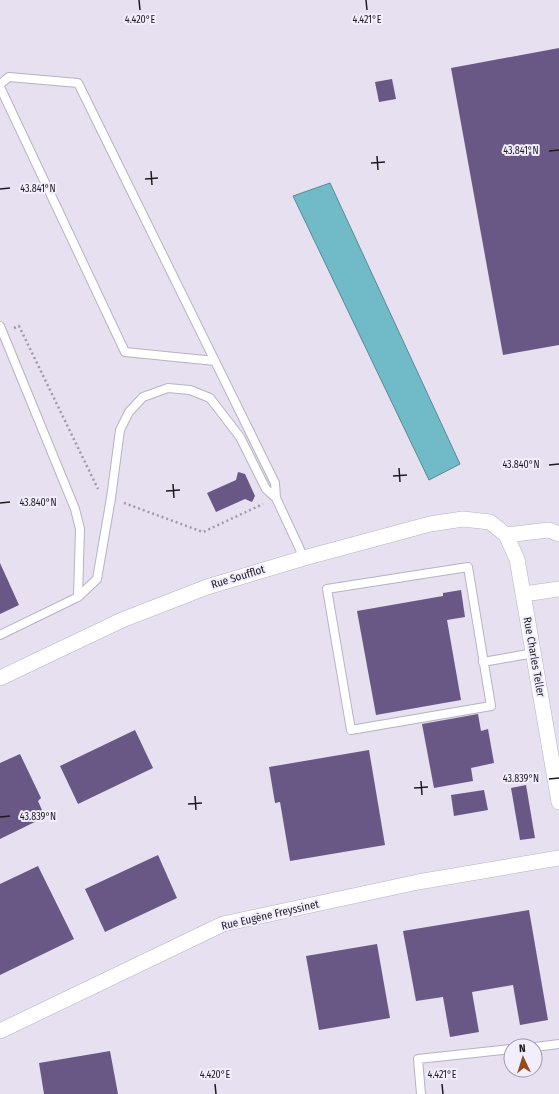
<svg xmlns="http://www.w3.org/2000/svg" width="559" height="1094" viewBox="0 0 559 1094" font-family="'Fira Sans Condensed',sans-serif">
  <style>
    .water { fill: #71bac8; stroke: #588a96 }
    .building { fill: #695785 }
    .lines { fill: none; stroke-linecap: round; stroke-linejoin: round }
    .lane-casing { stroke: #b7b2c1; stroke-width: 10 }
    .street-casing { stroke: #b7b2c1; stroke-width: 16 }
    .path { stroke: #a09ca8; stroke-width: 2.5; stroke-dasharray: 2 3; stroke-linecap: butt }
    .lane { stroke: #fff; stroke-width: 8 }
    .street { stroke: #fff; stroke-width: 15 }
    .ticks { fill: none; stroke: #1d1b20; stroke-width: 1.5 }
    .labels { text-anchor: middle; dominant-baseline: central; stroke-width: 4; stroke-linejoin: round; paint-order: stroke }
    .street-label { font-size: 11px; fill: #1d1b20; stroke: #f3eefd }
    .ticks-label { font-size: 10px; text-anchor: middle; fill: #1d1b20; stroke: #f3eefd; stroke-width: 4; stroke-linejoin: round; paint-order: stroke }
  </style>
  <rect width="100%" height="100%" fill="#e6e0f0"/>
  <path class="water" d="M330,183l130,281 -31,16 -136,-284z"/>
  <path class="building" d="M559,48v297l-56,10 -52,-287z
    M392,79l4,20 -17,3 -4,-20z
    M238,472l7,2 10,22 -3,6 -7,-3 -29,13 -9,-19 29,-13z
    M0,563l19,42 -19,9z
    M461,590l4,27 -18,3 14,80 -85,15 -19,-104 86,-15v-3z
    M478,714l3,17 7,-2 6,34 -23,5 2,13 -39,7 -12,-64z
    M135,730l18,38 -75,36 -18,-38z
    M369,750l16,95 -95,16 -10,-59 -5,1 -6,-36z
    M20,754l21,44 -3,3 7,16 -45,22v-76z
    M526,785l9,53 -15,2 -9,-52z
    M484,790l4,20 -34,6 -3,-21z
    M158,855l19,43 -72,34 -20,-43z
    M38,866l36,73 -74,36v-91z
    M529,910l19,110 -28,5 -7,-40 -41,7 7,40 -29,5 -7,-40 -27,4 -13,-70z
    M377,944l13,74 -71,12 -13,-74z
    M110,1051l8,43h-74l-5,-31z"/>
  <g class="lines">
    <defs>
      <path id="lane" d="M0,84l9,-7 69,6 197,400 1,15 28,60
        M0,87l125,265 90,9
        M0,326l75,183 5,20 -2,68
        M468,567l23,139 -140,24 -24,-141z
        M0,635l78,-38 19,-18 14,-81 9,-68 9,-18 14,-15 25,-9 22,2 20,8 30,39 26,52 10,9
        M483,662l51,-9
        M535,1047l24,-3
        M421,1094l-3,-35 93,-10"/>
      <path id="street" d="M506,535l43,-5 10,4
        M524,594l35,-5
        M0,678l122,-58 85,-33 97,-29 126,-34 33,-5 27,3 16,13 11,24 42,243
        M0,1031l223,-107 195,-42 141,-24"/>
    </defs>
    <use href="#lane" class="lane-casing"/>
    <use href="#street" class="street-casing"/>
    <path class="path" d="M14,328l5,-2 79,163
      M124,503l79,29 60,-28"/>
    <use href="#lane" class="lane"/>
    <use href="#street" class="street"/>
  </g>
  <path class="ticks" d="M139,0l1,10M366,0l1,10M549,151l10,-1M377,156l1,14M371,163l14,-1M151,171l1,14M145,179l13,-1M0,189l10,-1M549,465l10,-1M399,468l1,14M393,476l14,-1M173,484l1,14M166,491l14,-1M0,503l10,-1M549,779l10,-1M421,781l1,14M414,788l14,-1M195,796l1,14M188,804l14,-1M0,817l10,-1M215,1084l1,10M442,1084l1,10"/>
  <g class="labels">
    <g class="street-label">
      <text transform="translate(238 577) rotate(-17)">Rue Soufflot</text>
      <text transform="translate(534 657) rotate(80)">Rue Charles Teller</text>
      <text transform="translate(270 915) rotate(-13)">Rue Eugène Freyssinet</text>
    </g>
  </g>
  <g class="ticks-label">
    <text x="140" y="23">4.420°E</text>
    <text x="367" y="23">4.421°E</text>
    <text x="521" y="154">43.841°N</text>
    <text x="38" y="192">43.841°N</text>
    <text x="521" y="468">43.840°N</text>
    <text x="38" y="506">43.840°N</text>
    <text x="521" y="782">43.839°N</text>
    <text x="38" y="820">43.839°N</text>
    <text x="215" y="1078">4.420°E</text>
    <text x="442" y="1078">4.421°E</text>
  </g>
  <g transform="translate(523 1058) rotate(356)"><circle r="19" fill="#f3eefd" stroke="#9d9aa5"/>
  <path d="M0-3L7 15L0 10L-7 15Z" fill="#904d1f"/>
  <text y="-6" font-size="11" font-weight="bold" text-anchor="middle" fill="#1d1b20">N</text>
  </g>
</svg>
